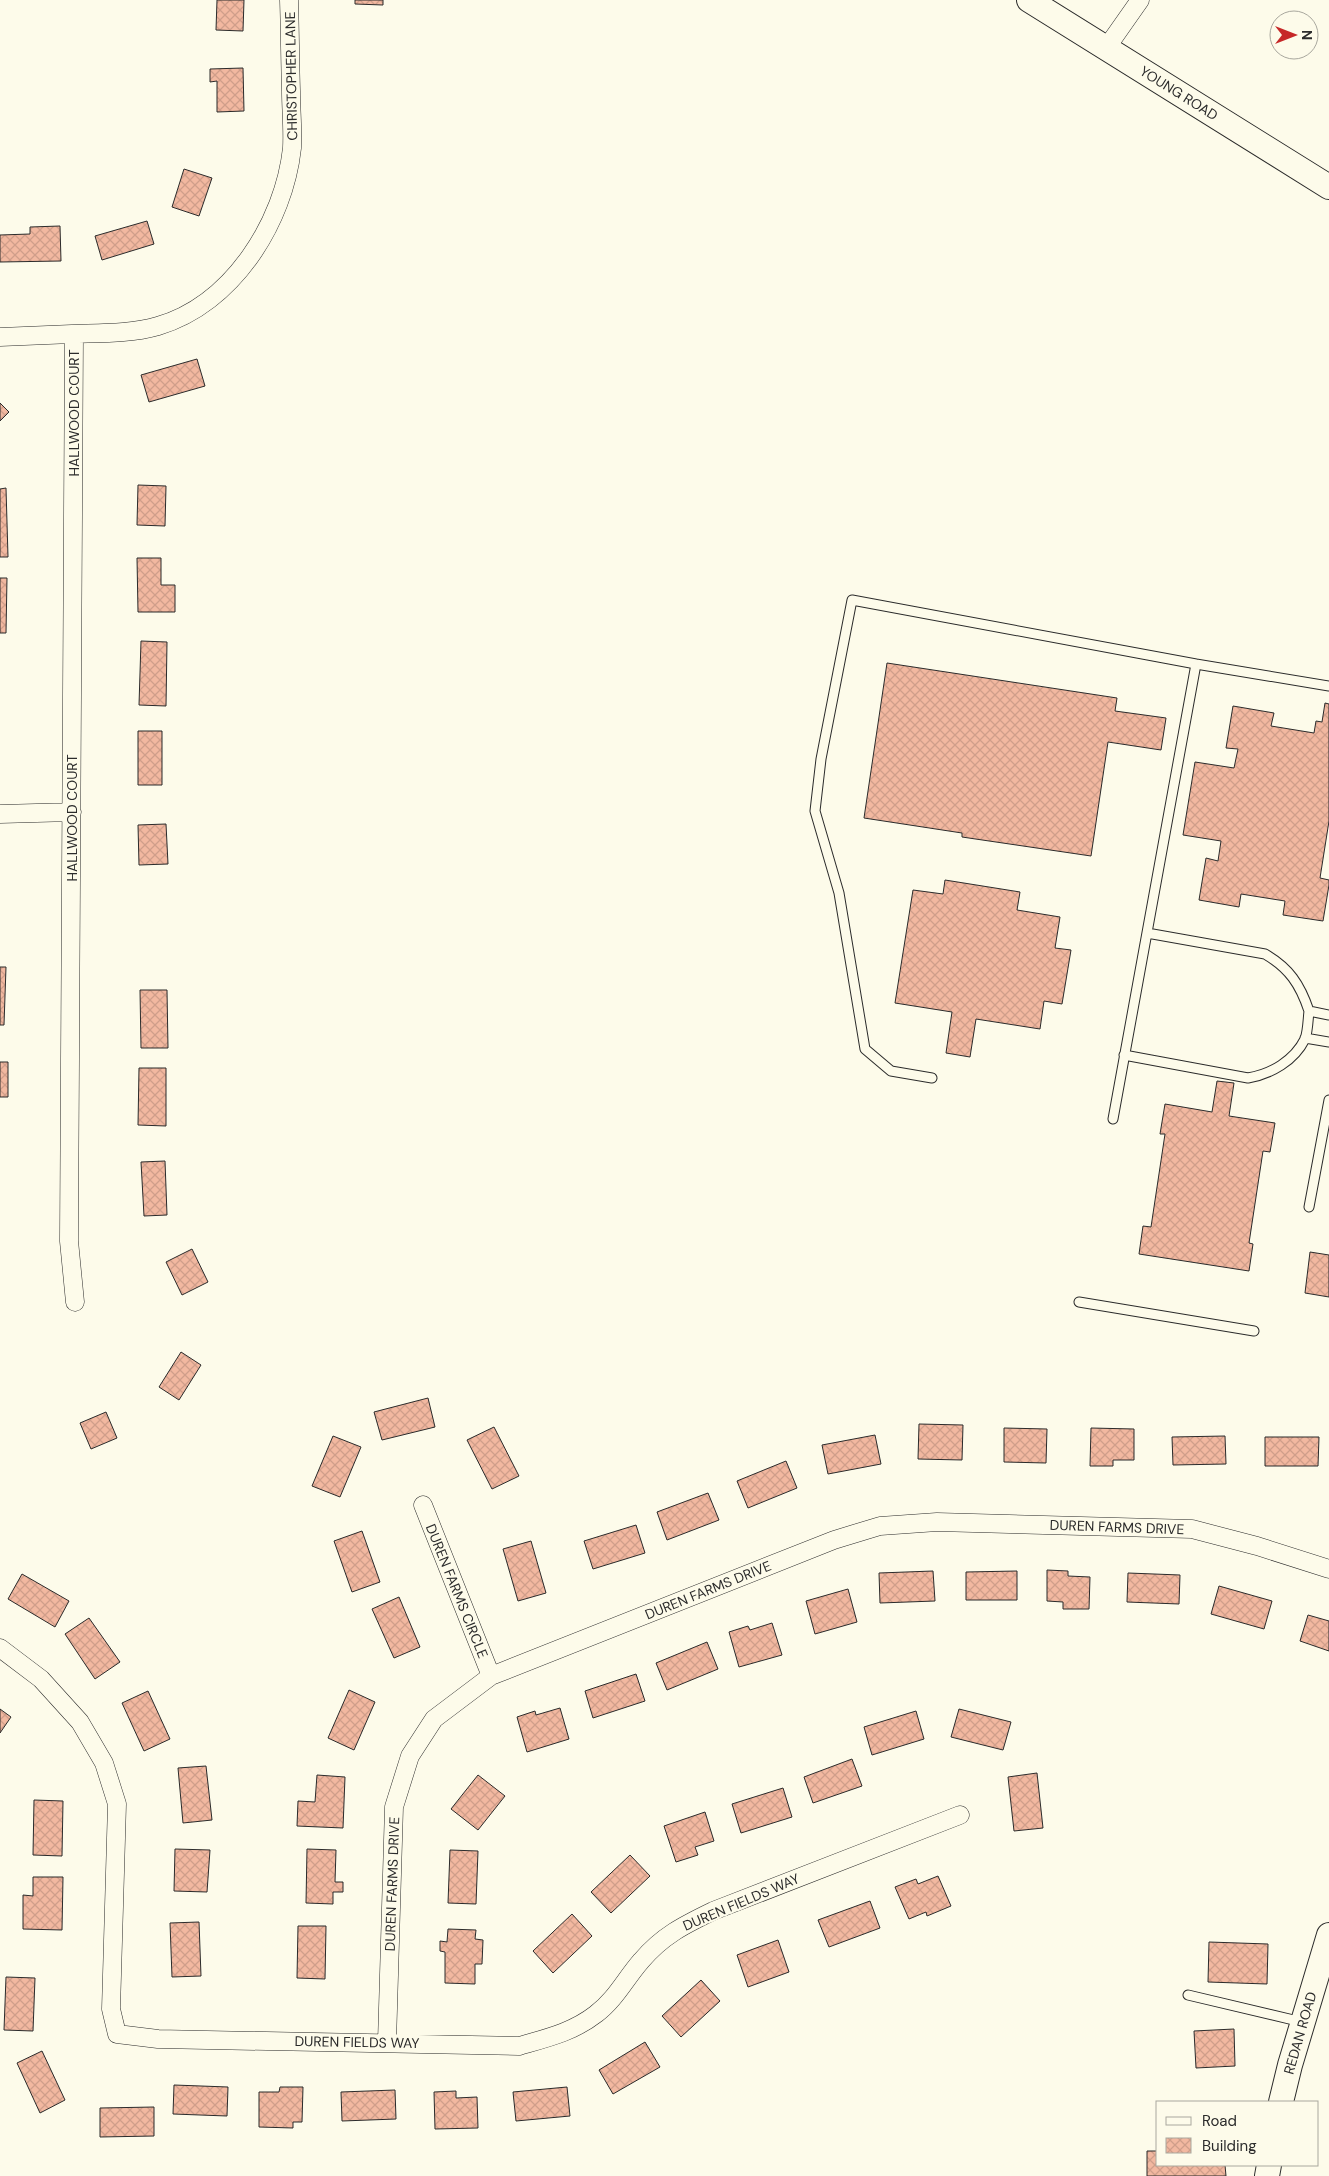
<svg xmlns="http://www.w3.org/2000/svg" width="1329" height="2176" viewBox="0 0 1329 2176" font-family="'DM Sans',sans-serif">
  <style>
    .building { fill: url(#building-cross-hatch); stroke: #2b2b2b }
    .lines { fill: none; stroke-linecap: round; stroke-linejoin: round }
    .lane-casing { stroke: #2b2b2b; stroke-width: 11 }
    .street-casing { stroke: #2b2b2b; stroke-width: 19 }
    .secondary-casing { stroke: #2b2b2b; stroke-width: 26 }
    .lane { stroke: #fdfbea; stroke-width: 9 }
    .street { stroke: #fdfbea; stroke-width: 18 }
    .secondary { stroke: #fdfbea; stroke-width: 24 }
    .labels { text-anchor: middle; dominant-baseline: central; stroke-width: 4; stroke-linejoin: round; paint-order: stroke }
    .street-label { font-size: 14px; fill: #2b2b2b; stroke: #fdfbea }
  </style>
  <defs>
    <pattern id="building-cross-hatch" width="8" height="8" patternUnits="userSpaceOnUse" patternTransform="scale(1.25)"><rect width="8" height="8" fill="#f2b8a0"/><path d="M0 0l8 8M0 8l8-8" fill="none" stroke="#d09e8a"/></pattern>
  </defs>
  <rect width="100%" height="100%" fill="#fdfbea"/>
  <path class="building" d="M217,0h27l-1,31 -27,-1z
    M355,0h28v5l-28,-1z
    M243,68l1,43 -27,1v-31l-7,1v-13z
    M184,169l28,9 -13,38 -27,-9z
    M147,221l7,23 -52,16 -7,-24z
    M60,226l1,35 -61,1v-27l30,-1v-7z
    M197,359l8,27 -56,16 -8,-27z
    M0,403l9,9 -9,9z
    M138,485l28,1 -1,40 -28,-1z
    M6,488l2,69h-8v-68z
    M137,558h24v27h14v27h-37z
    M0,578h7l-1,55h-6z
    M141,641l26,1 -1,64 -27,-1z
    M887,663l230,35 -2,13 51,7 -5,32 -53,-8 -17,114 -129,-19v-4l-98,-15z
    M1325,703l4,1v117l-9,57 9,2v5l-6,36 -40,-6 2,-14 -44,-7 -2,13 -40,-7 7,-42 12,3 3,-20 -38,-6 12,-73 39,6 4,-19 -12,-1 7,-42 41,7 -3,13 43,7 2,-12 6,1z
    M138,731h24v54h-24z
    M166,824l2,40 -29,1 -1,-40z
    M945,880l75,12 -3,18 43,7 -5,31 16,2 -9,54 -18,-3 -4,28 -64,-10 -6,38 -24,-4 6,-41 -57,-9 18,-113 30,4z
    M0,967h6l-2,58h-4z
    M140,990h27l1,58h-27z
    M0,1062h8v35h-8z
    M139,1068h27v58l-28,-1z
    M1217,1081l17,2 -5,33 46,7 -5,29 -7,-1 -14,92 4,1 -4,27 -110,-17 4,-28 8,1 14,-93h-5l5,-30 47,8z
    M165,1161l2,54 -23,1 -3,-54z
    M192,1249l16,33 -26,13 -16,-33z
    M1310,1252l19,3v42l-24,-4z
    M181,1352l20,13 -22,35 -20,-13z
    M428,1398l7,29 -53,13 -8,-28z
    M106,1412l11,26 -26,11 -11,-26z
    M919,1424l44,1 -1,35 -44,-1z
    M494,1427l25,49 -27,13 -25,-49z
    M1004,1428l43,1 -1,34 -42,-1z
    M1091,1428l43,1v31h-21v6h-23z
    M875,1435l6,29 -53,10 -6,-29z
    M333,1436l28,11 -21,50 -28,-11z
    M1225,1436l1,28 -53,1 -1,-28z
    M1265,1437h54l-1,29h-53z
    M786,1461l11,27 -49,20 -11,-27z
    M708,1493l11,27 -52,20 -10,-28z
    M636,1525l9,28 -52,16 -9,-28z
    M362,1531l18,51 -28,10 -18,-51z
    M531,1541l15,52 -28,8 -15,-52z
    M1047,1570l21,1v5l22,1 -1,32h-26v-7l-16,-1z
    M933,1571l2,30 -55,2 -1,-30z
    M1017,1571v29h-51v-28z
    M1128,1573l52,2 -1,29 -52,-2z
    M22,1574l47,27 -14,26 -47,-28z
    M1219,1586l53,15 -8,28 -53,-15z
    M848,1589l9,33 -42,12 -9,-33z
    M399,1597l21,50 -26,11 -22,-49z
    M1308,1615l21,6v30l-29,-10z
    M89,1618l31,44 -25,17 -30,-45z
    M772,1623l10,32 -43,12 -10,-35 19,-6 2,4z
    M707,1642l11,27 -51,21 -11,-27z
    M636,1674l9,27 -52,17 -8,-27z
    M349,1690l26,12 -21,48 -26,-12z
    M148,1691l22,48 -26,12 -22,-48z
    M560,1708l9,31 -42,13 -10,-35 18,-6 1,4z
    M0,1709l11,8 -11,16z
    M959,1709l52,13 -8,28 -52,-13z
    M916,1711l8,28 -52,16 -8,-28z
    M852,1759l10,27 -49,17 -9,-26z
    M206,1766l6,54 -29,3 -5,-55z
    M1037,1773l6,55 -29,3 -6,-54z
    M317,1775l28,2 -2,51 -46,-2 1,-25 17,1z
    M478,1775l27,21 -27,34 -27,-21z
    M783,1788l9,29 -51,16 -9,-29z
    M34,1800l29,1 -1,55 -29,-1z
    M705,1812l9,29 -19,6 3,8 -22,7 -12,-36z
    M175,1849l35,1 -3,42 -33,-1z
    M307,1849l29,1 -1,32h8v10h-10v12l-27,-1z
    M450,1850l28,1 -2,53 -28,-1z
    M630,1855l20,21 -39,37 -20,-21z
    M938,1876l13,30 -24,10 -1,-4 -17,7 -14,-32 21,-8 2,5z
    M33,1877h30l-1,53 -39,-1v-34l10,1z
    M870,1901l10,27 -51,19 -11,-27z
    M572,1914l20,22 -39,37 -20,-22z
    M199,1922l2,54 -29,1 -2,-54z
    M298,1926h28l-1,53 -28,-1z
    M448,1929l28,1 -1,9 8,1 -1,24h-7v20l-30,-1v-31l-5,-1v-10l7,1z
    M778,1940l11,32 -41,15 -11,-32z
    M1209,1942l59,2 -1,40 -59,-2z
    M6,1977l29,1 -2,53 -29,-1z
    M701,1980l19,21 -39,36 -19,-21z
    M1234,2029l1,37 -39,2 -2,-37z
    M645,2042l15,25 -47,27 -14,-24z
    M42,2051l23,49 -25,13 -23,-50z
    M174,2085l54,2 -1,29 -54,-2z
    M280,2087h23l-1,35h-9v6l-34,-1v-35h20z
    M567,2087l3,29 -54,5 -3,-29z
    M395,2090l1,29 -54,2 -1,-29z
    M456,2091v7l21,-1 1,31 -43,1 -1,-37z
    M154,2107v29l-54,1v-29z
    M1147,2151h11v14h67l1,11h-79z"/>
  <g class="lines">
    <defs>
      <path id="lane" d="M1147,933l118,21c24,14 35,30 44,57l20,4
        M1305,1038l24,4
        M1124,1055l124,23c23,-4 46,-17 57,-39 3,-8 3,-20 4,-28
        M932,1078l-41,-7 -26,-22 -26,-156 -24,-82 6,-52 31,-159 344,64
        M1113,1119l83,-455 133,22
        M1309,1207l20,-107
        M1079,1302l175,29
        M1188,1995l114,27"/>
      <path id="street" d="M1107,47l33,-47
        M74,334l-5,907 6,61
        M0,337c24,-1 48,-2 72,-3 29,-1 58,0 86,-8 75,-22 126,-104 134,-178 1,-20 -1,-38 -1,-57 -1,-30 -1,-61 -2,-91
        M0,814l72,-2
        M423,1505l68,171
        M0,1648l41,31 39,43 24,41 13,41 -6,205 6,25 41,5 361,7c28,-8 54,-14 77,-32 19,-14 30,-36 45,-53 21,-25 43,-36 72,-50l247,-96
        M387,2042l7,-235 16,-51 24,-37 57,-43 343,-136 46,-14 57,-4 255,7 65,17 72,23"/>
      <path id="secondary" d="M1029,0l300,187
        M1281,2102l9,-37 39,-130
        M1267,2176l2,-11"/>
    </defs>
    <use href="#lane" class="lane-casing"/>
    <use href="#street" class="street-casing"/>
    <use href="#secondary" class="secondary-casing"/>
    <use href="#lane" class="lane"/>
    <use href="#street" class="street"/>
    <use href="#secondary" class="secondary"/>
  </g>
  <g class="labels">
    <g class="street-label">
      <text transform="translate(291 76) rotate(-91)">CHRISTOPHER LANE</text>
      <text transform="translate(1179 93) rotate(32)">YOUNG ROAD</text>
      <text transform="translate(74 413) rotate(-90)">HALLWOOD COURT</text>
      <text transform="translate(72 818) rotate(-90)">HALLWOOD COURT</text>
      <text transform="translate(1117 1527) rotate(2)">DUREN FARMS DRIVE</text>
      <text transform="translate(708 1590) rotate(-22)">DUREN FARMS DRIVE</text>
      <text transform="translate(457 1591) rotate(68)">DUREN FARMS CIRCLE</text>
      <text transform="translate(392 1884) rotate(-88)">DUREN FARMS DRIVE</text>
      <text transform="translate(741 1902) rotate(-23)">DUREN FIELDS WAY</text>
      <text transform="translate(1300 2033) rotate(-74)">REDAN ROAD</text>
      <text transform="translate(357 2042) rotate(1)">DUREN FIELDS WAY</text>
    </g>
  </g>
  <rect x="1156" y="2101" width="162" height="65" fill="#fdfbea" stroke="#a9a89e"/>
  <rect x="1166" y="2117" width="25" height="8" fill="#fdfbea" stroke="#a9a89e"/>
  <text x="1202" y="2126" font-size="15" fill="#2b2b2b">Road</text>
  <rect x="1166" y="2138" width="25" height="15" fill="url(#building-cross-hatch)" stroke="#a9a89e"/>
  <text x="1202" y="2151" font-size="15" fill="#2b2b2b">Building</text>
  <g transform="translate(1294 35) rotate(90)"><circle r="24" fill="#fdfbea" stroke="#a9a89e"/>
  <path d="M0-4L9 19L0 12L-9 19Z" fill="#c62828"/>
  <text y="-8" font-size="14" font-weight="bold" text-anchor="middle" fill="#2b2b2b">N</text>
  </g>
</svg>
